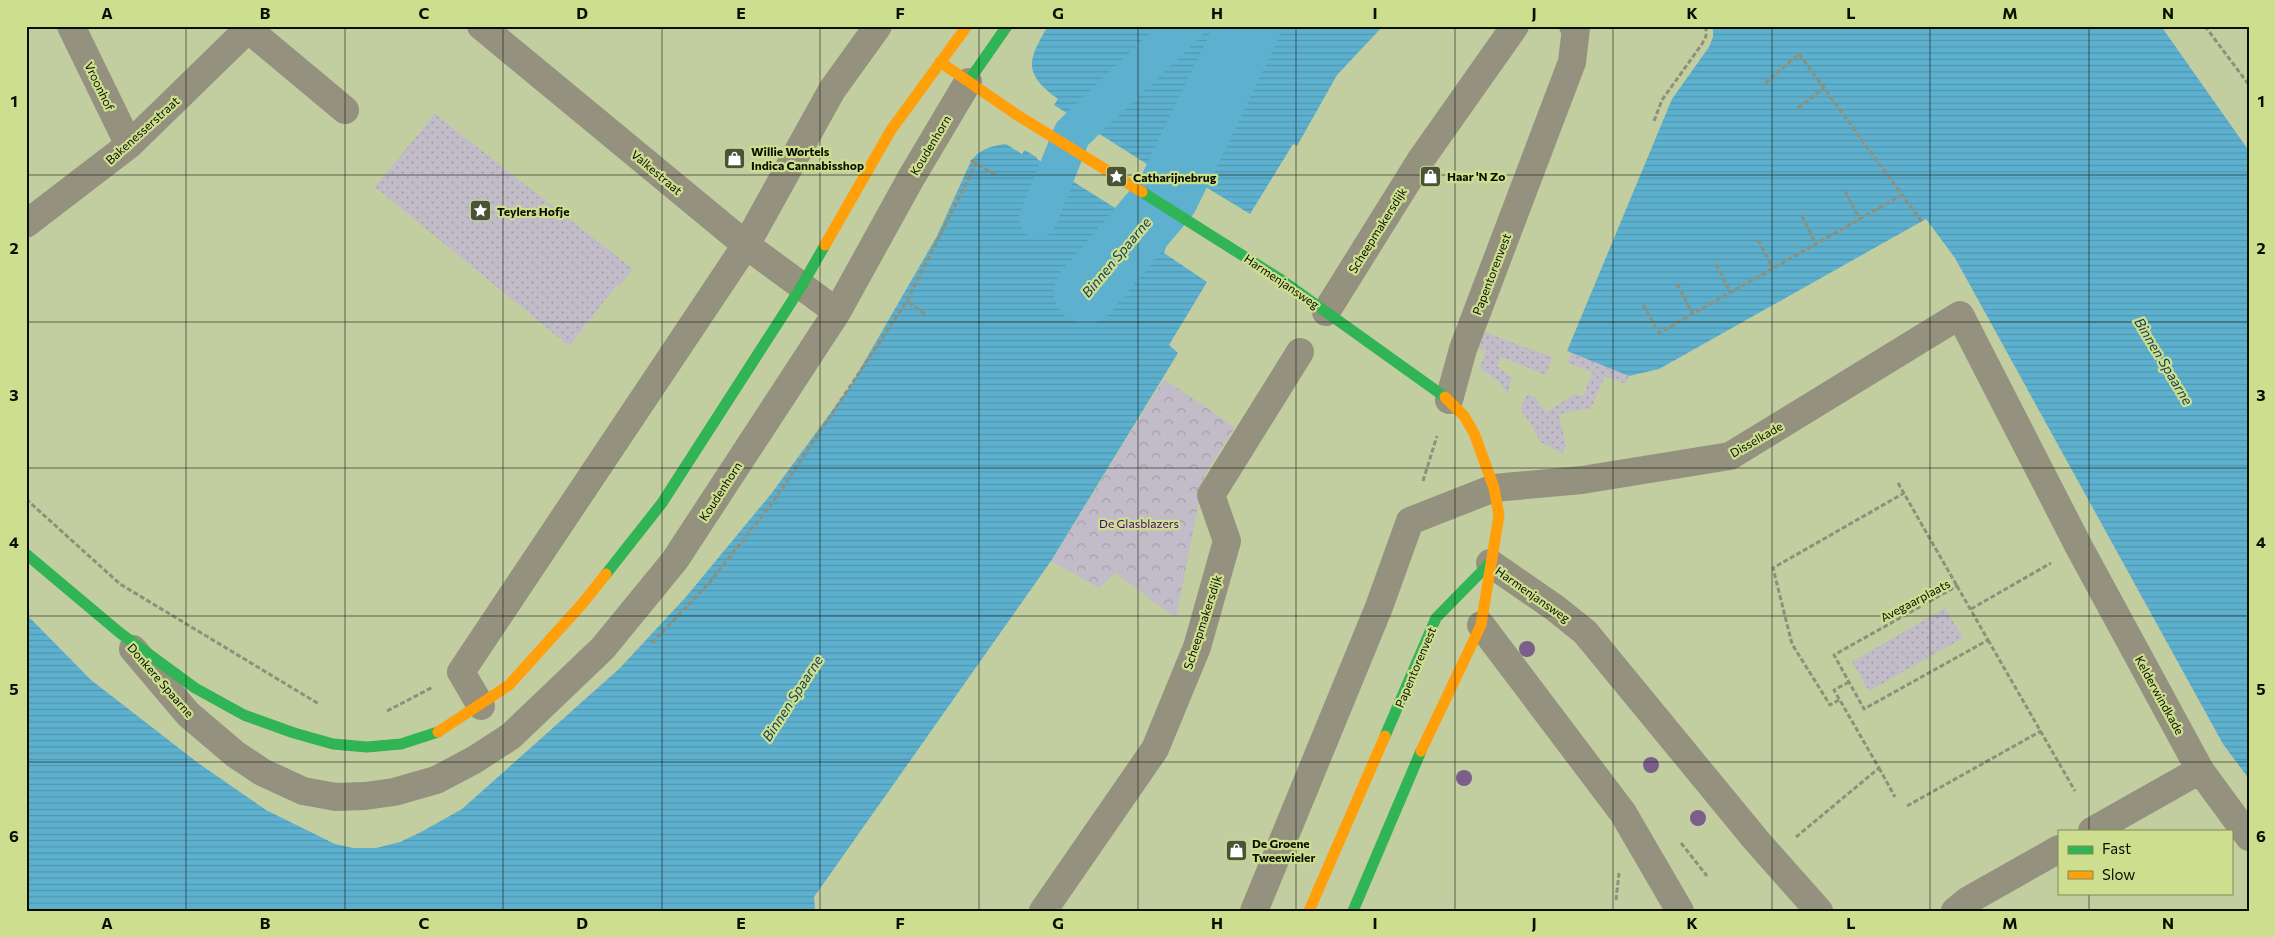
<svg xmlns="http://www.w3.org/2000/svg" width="2275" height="937" viewBox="0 0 2275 937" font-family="Commissioner,sans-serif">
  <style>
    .grass { fill: url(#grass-dots) }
    .park { fill: url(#park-crowns) }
    .water { fill: url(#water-rules) }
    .pier { fill: #c2cda0 }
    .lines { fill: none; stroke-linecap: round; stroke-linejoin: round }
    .canal { stroke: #5eb0cf; stroke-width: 38 }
    .river { stroke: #5eb0cf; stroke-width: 64 }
    .path { stroke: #8f907a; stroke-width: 3; stroke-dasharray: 5 2.5; stroke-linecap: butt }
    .street { stroke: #95917f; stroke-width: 28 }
    .fast { stroke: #30b455; stroke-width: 11 }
    .slow { stroke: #ff9f0a; stroke-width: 11 }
    .tree { fill: #7b5e89 }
    .grid { fill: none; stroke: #0a0f00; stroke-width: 1; stroke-opacity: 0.55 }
    .labels { text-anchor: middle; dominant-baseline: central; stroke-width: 4.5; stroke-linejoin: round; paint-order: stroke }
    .street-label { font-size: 12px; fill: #0a0f00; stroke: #cddf8e }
    .poi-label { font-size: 12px; font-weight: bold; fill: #0a0f00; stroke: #cddf8e; text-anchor: start }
    .park-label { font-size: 12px; fill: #410377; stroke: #cddf8e }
    .water-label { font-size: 14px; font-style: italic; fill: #133f5a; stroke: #cddf8e }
    .neatline { fill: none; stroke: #0a0f00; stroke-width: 2 }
    .grid-label { font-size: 16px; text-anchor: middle; font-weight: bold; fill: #0a0f00 }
  </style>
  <defs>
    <pattern id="grass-dots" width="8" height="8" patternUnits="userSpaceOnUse" patternTransform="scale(1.25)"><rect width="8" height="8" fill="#c1bcc8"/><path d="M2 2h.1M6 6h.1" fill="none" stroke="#a4a0aa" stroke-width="1.8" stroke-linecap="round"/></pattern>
    <pattern id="park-crowns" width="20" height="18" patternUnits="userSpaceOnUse" patternTransform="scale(1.25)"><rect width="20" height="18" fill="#c1bcc8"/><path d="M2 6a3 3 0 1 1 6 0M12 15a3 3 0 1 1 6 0" fill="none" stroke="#a4a0aa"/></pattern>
    <pattern id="water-rules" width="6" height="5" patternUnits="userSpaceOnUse" patternTransform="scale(1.25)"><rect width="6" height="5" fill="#5eb0cf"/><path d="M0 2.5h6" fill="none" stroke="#5096b0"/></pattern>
  </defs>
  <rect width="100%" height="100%" fill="#c2cda0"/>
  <path class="grass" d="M435,114l198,155 -14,17 -2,-1 -48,61 -194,-159z
    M1484,332l68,25 -6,18 -45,-18 -4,9 15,11 -4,17 -9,-12 -20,-14 7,-17 -9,-3z
    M1571,353l58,23 -3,8 -21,-8 -14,32 -32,6 7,33 -4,6 -22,-11 -9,-18 -11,-15 7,-15 8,3 11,15 29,-18 8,2 10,-24 -26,-9z
    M1945,608l18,30 -94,53 -17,-29z"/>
  <path class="park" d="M1164,379l71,48 -31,49 -28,142 -61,-45 -16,15 -48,-27z"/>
  <path class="water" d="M1048,26h335l-46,49 -40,71 -4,-2 -43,70 -46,-28 -7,10 -143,-91 4,-6c-35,-26 -31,-38 -10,-73z
    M1713,26h448l88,125v628l-26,-35 -268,-486 -29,-39 -267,150 -30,7 -62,-25 105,-252 37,-52 4,-10z
    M1006,144l16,10 3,-4 143,91 -4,12 43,29 -38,63 9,8 -127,208 -237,336 1,14h-789v-297l65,66 107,83 68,47 69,34 18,4h23l24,-6 21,-10 41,-23 158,-141 65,-70 86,-104 80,-109 86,-149 34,-75c9,-12 20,-15 35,-17z"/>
  <path class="pier" d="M1066,114l131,82 -1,2 -133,-83z
    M1037,156l132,82 1,1 -2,2 -131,-82z"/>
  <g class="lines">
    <path class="canal" d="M1038,219l34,-85 113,-108"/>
    <path class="river" d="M1086,292l81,-96 82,-170"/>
    <path class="path" d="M2205,26l44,59
      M1765,83l34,-29 123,168
      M1798,108l26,-20
      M1654,121l8,-21 40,-56 4,-8v-10
      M1845,191l15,29
      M1802,216l14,28
      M1758,240l15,28
      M1716,264l14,28
      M1677,284l16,30
      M1643,305l16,28 243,-138
      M925,314l-18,-13 69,-137 -4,-3 24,14
      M1423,481l14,-45
      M1898,483l59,103
      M26,499l94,85 199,120
      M1957,586l31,54 -124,69 -30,-54z
      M1971,609l80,-46
      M1988,640l87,151
      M652,643l58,-61 63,-80 134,-201
      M1839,700l-9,5 -38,-61 -19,-76 131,-75
      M387,711l46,-24
      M1879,768l16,29
      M1907,806l134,-75
      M1796,837l83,-69 -45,-78 15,-8
      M1681,843l26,33
      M1616,900l3,-27"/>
    <path class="street" d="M71,26l58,119
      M481,26l265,219 91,67
      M248,29l97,81
      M26,224l103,-79 122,-119
      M1326,312l96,-154 93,-132
      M1449,400l14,-51 109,-287 4,-34 -3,-2
      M1490,563l65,45 30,24 171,208 63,71
      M1481,625l142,188 57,98
      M133,649l55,65 47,40 27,18 41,19 33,6 29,-1 29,-4 42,-12 38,-20 37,-24 92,-88 72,-88 162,-248 74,-134 57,-96
      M481,706l-20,-34 285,-427 86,-155 46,-64
      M2092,831l108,-61
      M1043,911l112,-162 42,-102 30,-106 -16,-46 89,-143
      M1254,911l125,-304 31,-86 84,-33 88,-8 148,-24 230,-141 119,232 121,223 49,67
      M1955,911l12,-10 92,-52"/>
    <path class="fast" d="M968,82l39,-56
      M1142,192l138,87 165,118
      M26,554l94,79 75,55 49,27 50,18 39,11 34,3 34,-3 37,-12
      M606,574l56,-71 139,-216 24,-42
      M1385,736l51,-118 54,-55
      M1353,911l68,-160"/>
    <path class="slow" d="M940,62l77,53 125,77
      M825,245l66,-115 76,-104
      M438,732l71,-47 73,-81 24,-30
      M1421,751l60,-126 18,-110 -5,-27 -20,-55 -10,-17 -19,-19
      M1309,911l76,-175"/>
  </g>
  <g class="tree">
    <circle cx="1527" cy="649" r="8"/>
    <circle cx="1651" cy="765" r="8"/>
    <circle cx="1464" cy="778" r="8"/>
    <circle cx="1698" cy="818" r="8"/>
  </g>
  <path class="grid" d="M186,26v885M345,26v885M503,26v885M662,26v885M820,26v885M979,26v885M1138,26v885M1296,26v885M1455,26v885M1613,26v885M1772,26v885M1930,26v885M2089,26v805M26,175h2223M26,322h2223M26,468h2223M26,616h2223M26,762h2223M2089,893v18"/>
  <defs>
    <symbol id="shop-square" viewBox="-11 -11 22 22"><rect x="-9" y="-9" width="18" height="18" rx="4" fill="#4a5238" stroke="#cddf8e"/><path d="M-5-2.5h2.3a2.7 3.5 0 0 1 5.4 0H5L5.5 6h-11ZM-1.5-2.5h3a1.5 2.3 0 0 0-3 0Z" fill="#fff"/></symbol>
    <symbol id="sight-square" viewBox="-11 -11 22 22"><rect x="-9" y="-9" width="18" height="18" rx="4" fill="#4a5238" stroke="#cddf8e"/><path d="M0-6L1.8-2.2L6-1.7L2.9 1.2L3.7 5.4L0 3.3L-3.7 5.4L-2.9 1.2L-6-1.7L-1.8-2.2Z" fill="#fff"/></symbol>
  </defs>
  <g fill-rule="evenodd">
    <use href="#shop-square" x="722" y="146" width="25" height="25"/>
    <use href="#shop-square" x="1418" y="164" width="25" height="25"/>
    <use href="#sight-square" x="1104" y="164" width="25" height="25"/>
    <use href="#sight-square" x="468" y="198" width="25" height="25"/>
    <use href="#shop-square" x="1224" y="838" width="25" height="25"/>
  </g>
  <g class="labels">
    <g class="street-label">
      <text transform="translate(100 86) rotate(64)">Vroonhof</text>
      <text transform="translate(142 130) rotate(-42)">Bakenesserstraat</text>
      <text transform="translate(930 145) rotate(-59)">Koudenhorn</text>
      <text transform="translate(657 172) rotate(40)">Valkestraat</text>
      <text transform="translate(1377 230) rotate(-58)">Scheepmakersdijk</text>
      <text transform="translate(1491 274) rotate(-69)">Papentorenvest</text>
      <text transform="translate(1282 281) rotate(34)">Harmenjansweg</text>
      <text transform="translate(1756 439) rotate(-30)">Disselkade</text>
      <text transform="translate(720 491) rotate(-57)">Koudenhorn</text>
      <text transform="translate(1533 594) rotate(35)">Harmenjansweg</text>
      <text transform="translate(1915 600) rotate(-28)">Avegaarplaats</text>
      <text transform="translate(1202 622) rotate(-72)">Scheepmakersdijk</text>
      <text transform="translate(1415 667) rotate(-67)">Papentorenvest</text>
      <text transform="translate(161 680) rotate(49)">Donkere Spaarne</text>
      <text transform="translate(2160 695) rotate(61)">Kelderwindkade</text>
    </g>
    <g class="poi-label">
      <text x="751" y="151">Willie Wortels<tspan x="751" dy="14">Indica Cannabisshop</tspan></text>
      <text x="1447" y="176">Haar 'N Zo</text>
      <text x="1133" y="177">Catharijnebrug</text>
      <text x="497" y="211">Teylers Hofje</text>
      <text x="1252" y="843">De Groene<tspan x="1252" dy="14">Tweewieler</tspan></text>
    </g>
    <g class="park-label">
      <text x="1139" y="523">De Glasblazers</text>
    </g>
    <g class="water-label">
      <text transform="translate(1116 257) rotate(-50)">Binnen Spaarne</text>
      <text transform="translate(2164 361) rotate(59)">Binnen Spaarne</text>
      <text transform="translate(792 698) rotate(-57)">Binnen Spaarne</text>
    </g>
  </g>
  <rect width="2275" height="937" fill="none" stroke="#cddf8e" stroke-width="55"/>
  <rect x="2058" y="830" width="175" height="65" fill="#cddf8e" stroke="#7f8c55"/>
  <rect x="2068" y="846" width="25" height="8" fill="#30b455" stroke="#7f8c55"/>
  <text x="2102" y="854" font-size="15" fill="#0a0f00">Fast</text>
  <rect x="2068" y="871" width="25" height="8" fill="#ff9f0a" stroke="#7f8c55"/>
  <text x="2102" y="880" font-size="15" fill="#0a0f00">Slow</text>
  <rect x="28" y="28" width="2220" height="882" class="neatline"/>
  <g class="grid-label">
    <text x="107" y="19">A</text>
    <text x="265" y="19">B</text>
    <text x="424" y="19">C</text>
    <text x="582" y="19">D</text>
    <text x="741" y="19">E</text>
    <text x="900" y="19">F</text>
    <text x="1058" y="19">G</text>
    <text x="1217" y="19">H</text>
    <text x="1375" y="19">I</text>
    <text x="1534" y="19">J</text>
    <text x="1692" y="19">K</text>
    <text x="1851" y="19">L</text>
    <text x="2010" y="19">M</text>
    <text x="2168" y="19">N</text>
    <text x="14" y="107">1</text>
    <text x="2261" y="107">1</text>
    <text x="14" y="254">2</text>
    <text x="2261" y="254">2</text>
    <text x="14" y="401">3</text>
    <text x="2261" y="401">3</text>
    <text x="14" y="548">4</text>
    <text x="2261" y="548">4</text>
    <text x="14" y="695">5</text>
    <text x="2261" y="695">5</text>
    <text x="14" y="842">6</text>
    <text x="2261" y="842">6</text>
    <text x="107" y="929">A</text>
    <text x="265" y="929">B</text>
    <text x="424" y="929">C</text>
    <text x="582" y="929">D</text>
    <text x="741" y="929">E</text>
    <text x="900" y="929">F</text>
    <text x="1058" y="929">G</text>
    <text x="1217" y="929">H</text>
    <text x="1375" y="929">I</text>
    <text x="1534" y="929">J</text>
    <text x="1692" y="929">K</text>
    <text x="1851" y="929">L</text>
    <text x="2010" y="929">M</text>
    <text x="2168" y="929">N</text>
  </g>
</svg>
